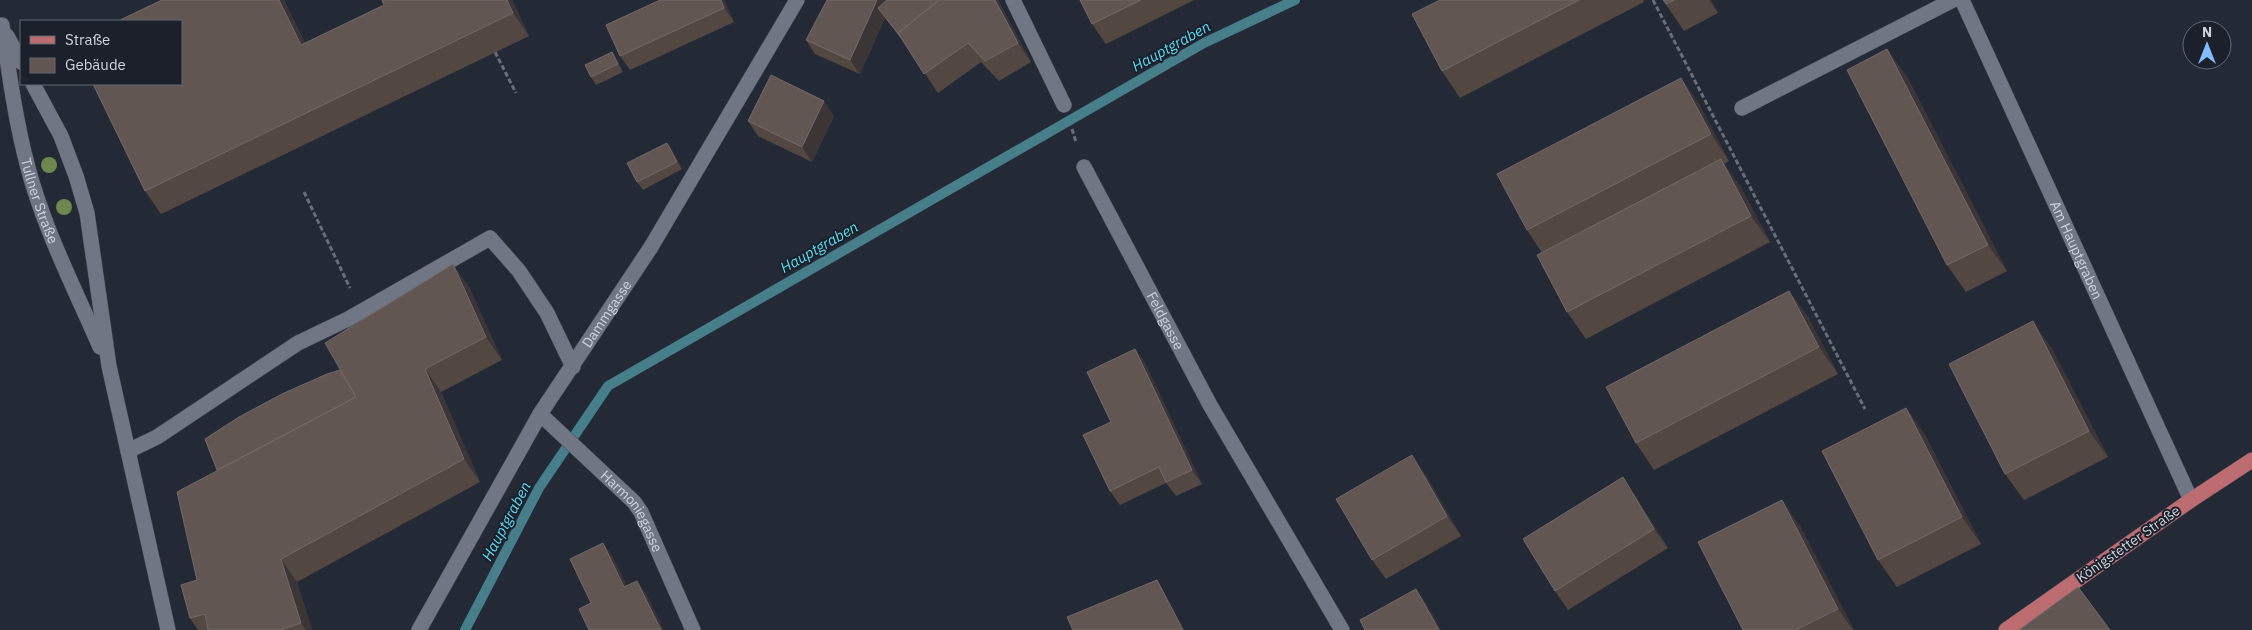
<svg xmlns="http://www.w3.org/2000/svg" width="2252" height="630" viewBox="0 0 2252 630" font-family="'IBM Plex Sans',sans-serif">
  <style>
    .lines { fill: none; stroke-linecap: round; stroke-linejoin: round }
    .stream { stroke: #467e89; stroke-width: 10 }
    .minor-casing { stroke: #434851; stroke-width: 16 }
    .major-casing { stroke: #434851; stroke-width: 16 }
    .path { stroke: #686d77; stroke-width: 3; stroke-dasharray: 5 2.5; stroke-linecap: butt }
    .minor { stroke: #707684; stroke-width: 15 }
    .major { stroke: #bd6c71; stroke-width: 15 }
    .tree { fill: #6d874e }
    .wall { fill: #534742 }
    .shaded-wall { fill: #3b3536 }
    .building { fill: #615652; stroke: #726968 }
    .labels { text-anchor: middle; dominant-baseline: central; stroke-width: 4; stroke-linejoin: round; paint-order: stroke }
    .street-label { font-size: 14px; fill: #cfd3db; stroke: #1b202b }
    .water-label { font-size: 15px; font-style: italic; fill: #55dbf1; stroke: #1b202b }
  </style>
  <rect width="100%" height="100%" fill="#242a35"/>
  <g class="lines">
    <path class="stream" d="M465,630l74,-142 69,-102 596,-343 91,-43"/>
    <defs>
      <g id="minor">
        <path d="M1013,0l51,105"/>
        <path id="s1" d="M1962,0l229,500"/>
        <path id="s2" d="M2,25c7,47 13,93 25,139 16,63 47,123 73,183"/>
        <path d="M7,36l14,26"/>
        <path d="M33,84l28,52 15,40 11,37 22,153 59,264"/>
        <path d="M1742,108l211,-108"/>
        <path id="s3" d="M1084,167l126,238 132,225"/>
        <path id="s4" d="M540,414l94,88 7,10 52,118"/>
        <path d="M128,451l29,-14 141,-94 50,-24 142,-81 29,33 28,42 26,54"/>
        <path id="s5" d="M419,630l121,-216 111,-167 146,-247"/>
      </g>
      <path id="major" d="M2006,630l185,-130 61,-40"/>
    </defs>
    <use href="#minor" class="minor-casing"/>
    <use href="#major" class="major-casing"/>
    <path class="path" d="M1653,0l212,409
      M495,52l21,41
      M1072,129l4,13
      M304,192l46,96"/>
    <use href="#minor" class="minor"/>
    <use href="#major" class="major"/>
  </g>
  <g class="tree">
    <circle cx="49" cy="165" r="8"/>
    <circle cx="64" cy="207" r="8"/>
  </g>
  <path class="wall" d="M162,0h122l21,43 207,-43 17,36 -368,178 -16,-23z
    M724,0l10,22 -104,48 -10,-14z
    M827,0h171l33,62 -32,19 -18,-19 -43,31 -32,-48 -21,-27 -25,56 -45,-20 -9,-14z
    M1080,0h114l-88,44 -14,-20z
    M1440,0h203l1,2 -184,96 -18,-27z
    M1663,0h48l7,13 -34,18z
    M612,52l5,8 6,12 -27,13 -5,-8z
    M1906,75l101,196 -41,21 -19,-27z
    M1681,78l18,26 30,57 -5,3 16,22 30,56 -184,97 -19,-27 -25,-59 -15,-23z
    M834,116l-22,46 -54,-26 -10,-15z
    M667,143l5,7 10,19 -39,21 -6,-8z
    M469,287l33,73 -61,32 39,90 -183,100 15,48h-114l-8,-12 27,-148z
    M1789,291l19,26 30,57 -184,96 -18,-27z
    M2051,347l57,110 -84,43 -19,-26z
    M1135,349l10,14 57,121 -26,12 -10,-13 -46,22 -10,-14 1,-69z
    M1906,408l19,27 56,109 -84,43 -19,-27z
    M1425,474l36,62 -75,43 -14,-19z
    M1636,497l32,51 -100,62 -13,-19z
    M1800,526l54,104h-111z"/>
  <path class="shaded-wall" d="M279,0h5l33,68 -16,-23z
    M507,0h5l17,36 -16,-23z
    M721,0h3l10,22 -10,-14z
    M877,0h16l-15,8 7,10 -25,56 -10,-14z
    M995,0h3l33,62 -13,-19z
    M1709,0h2l7,13z
    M1887,49l19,26 101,196 -19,-26z
    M612,52l5,8 6,12 -5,-8z
    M1681,78l18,26 30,57 -18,-27z
    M824,101l10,15 -22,46 -10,-15z
    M667,143l5,7 10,19 -5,-7z
    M1721,159l19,27 30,56 -19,-26z
    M453,264l16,23 33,73 -16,-23z
    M1789,291l19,26 30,57 -19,-27z
    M2033,321l18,26 57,110 -19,-26z
    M1135,349l10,14 57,121 -10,-14z
    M425,369l16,23 39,90 -16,-23z
    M1906,408l19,27 56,109 -19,-27z
    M1412,455l13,19 36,62 -14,-20z
    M1623,477l13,20 32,51 -14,-19z
    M1782,500l18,26 54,104h-1l-15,-21z
    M603,543l10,14 21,44 -10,-14z
    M281,559l16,23 15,48h-6l-5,-7z
    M1157,580l5,8 22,42h-1z
    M637,581l10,14 17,35h-3z
    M1416,589l10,14 15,27h-2z"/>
  <path class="building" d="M162,0h117l22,45 83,-40 -2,-5h125l6,13 -368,178 -52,-107h88v-63h-63z
    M660,0h61l3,8 -104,48 -14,-31z
    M827,0h50l-27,60 -44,-20z
    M887,0h52l-41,33 2,3 -22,-28z
    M939,0h56l23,43 -33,18 -17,-18 -44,31 -26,-41z
    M1080,0h61l-49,24z
    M1440,0h139l-137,71 -30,-57z
    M1663,0h11l-8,4z
    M1887,49l101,196 -41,20 -100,-195z
    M612,52l6,12 -27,13 -6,-12z
    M771,75l53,26 -22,46 -54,-26z
    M1681,78l30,56 -184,96 -30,-56z
    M667,143l10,19 -40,20 -10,-19z
    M1721,159l30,57 -184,96 -30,-57z
    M453,264l33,73 -61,32 39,90 -183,100 20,64 -20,7h-73l-3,-16 -15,4 -9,-33 16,-5 -20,-88 179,-95 -31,-54z
    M1789,291l30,56 -183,96 -30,-56z
    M2033,321l56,110 -84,43 -56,-110z
    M1135,349l57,121 -26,12 -7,-15 -49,24 -27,-56 28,-13 -24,-50z
    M340,370l16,27 -139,73 -12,-31 34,-22 43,-23 45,-20z
    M1906,408l56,109 -84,43 -56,-109z
    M1412,455l35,61 -75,44 -36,-61z
    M1623,477l31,52 -99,62 -32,-52z
    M1782,500l56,109 -42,21h-53l-45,-88z
    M603,543l21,44 13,-6 24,49h-72l-10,-21 12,-6 -21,-44z
    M1157,580l26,50h-110l-6,-13z
    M2078,587l32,43h-91z
    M1416,589l23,41h-74l-5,-10z"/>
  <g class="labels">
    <g class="street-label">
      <text stroke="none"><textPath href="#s2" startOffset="180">Tullner Straße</textPath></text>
      <text stroke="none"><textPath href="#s1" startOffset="275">Am Hauptgraben</textPath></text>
      <text stroke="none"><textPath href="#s5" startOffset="368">Dammgasse</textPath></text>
      <text stroke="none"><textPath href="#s3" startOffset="174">Feldgasse</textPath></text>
      <text stroke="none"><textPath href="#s4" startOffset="135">Harmoniegasse</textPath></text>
      <text transform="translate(2128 544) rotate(-35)">Königstetter Straße</text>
    </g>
    <g class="water-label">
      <text transform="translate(1171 46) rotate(-29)">Hauptgraben</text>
      <text transform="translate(819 247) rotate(-30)">Hauptgraben</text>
      <text transform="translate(506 521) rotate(-62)">Hauptgraben</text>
    </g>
  </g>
  <rect x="20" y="20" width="162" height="65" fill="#1b202b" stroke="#636871"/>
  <rect x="30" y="36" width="25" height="8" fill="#bd6c71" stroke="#636871"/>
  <text x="65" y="45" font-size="15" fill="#cfd3db">Straße</text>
  <rect x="30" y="58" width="25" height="15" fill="#615652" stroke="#636871"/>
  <text x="65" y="70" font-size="15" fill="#cfd3db">Gebäude</text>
  <g transform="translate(2207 45)"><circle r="24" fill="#1b202b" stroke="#636871"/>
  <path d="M0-4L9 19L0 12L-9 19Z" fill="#84bcfb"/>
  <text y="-8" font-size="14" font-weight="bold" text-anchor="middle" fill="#cfd3db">N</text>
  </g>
</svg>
